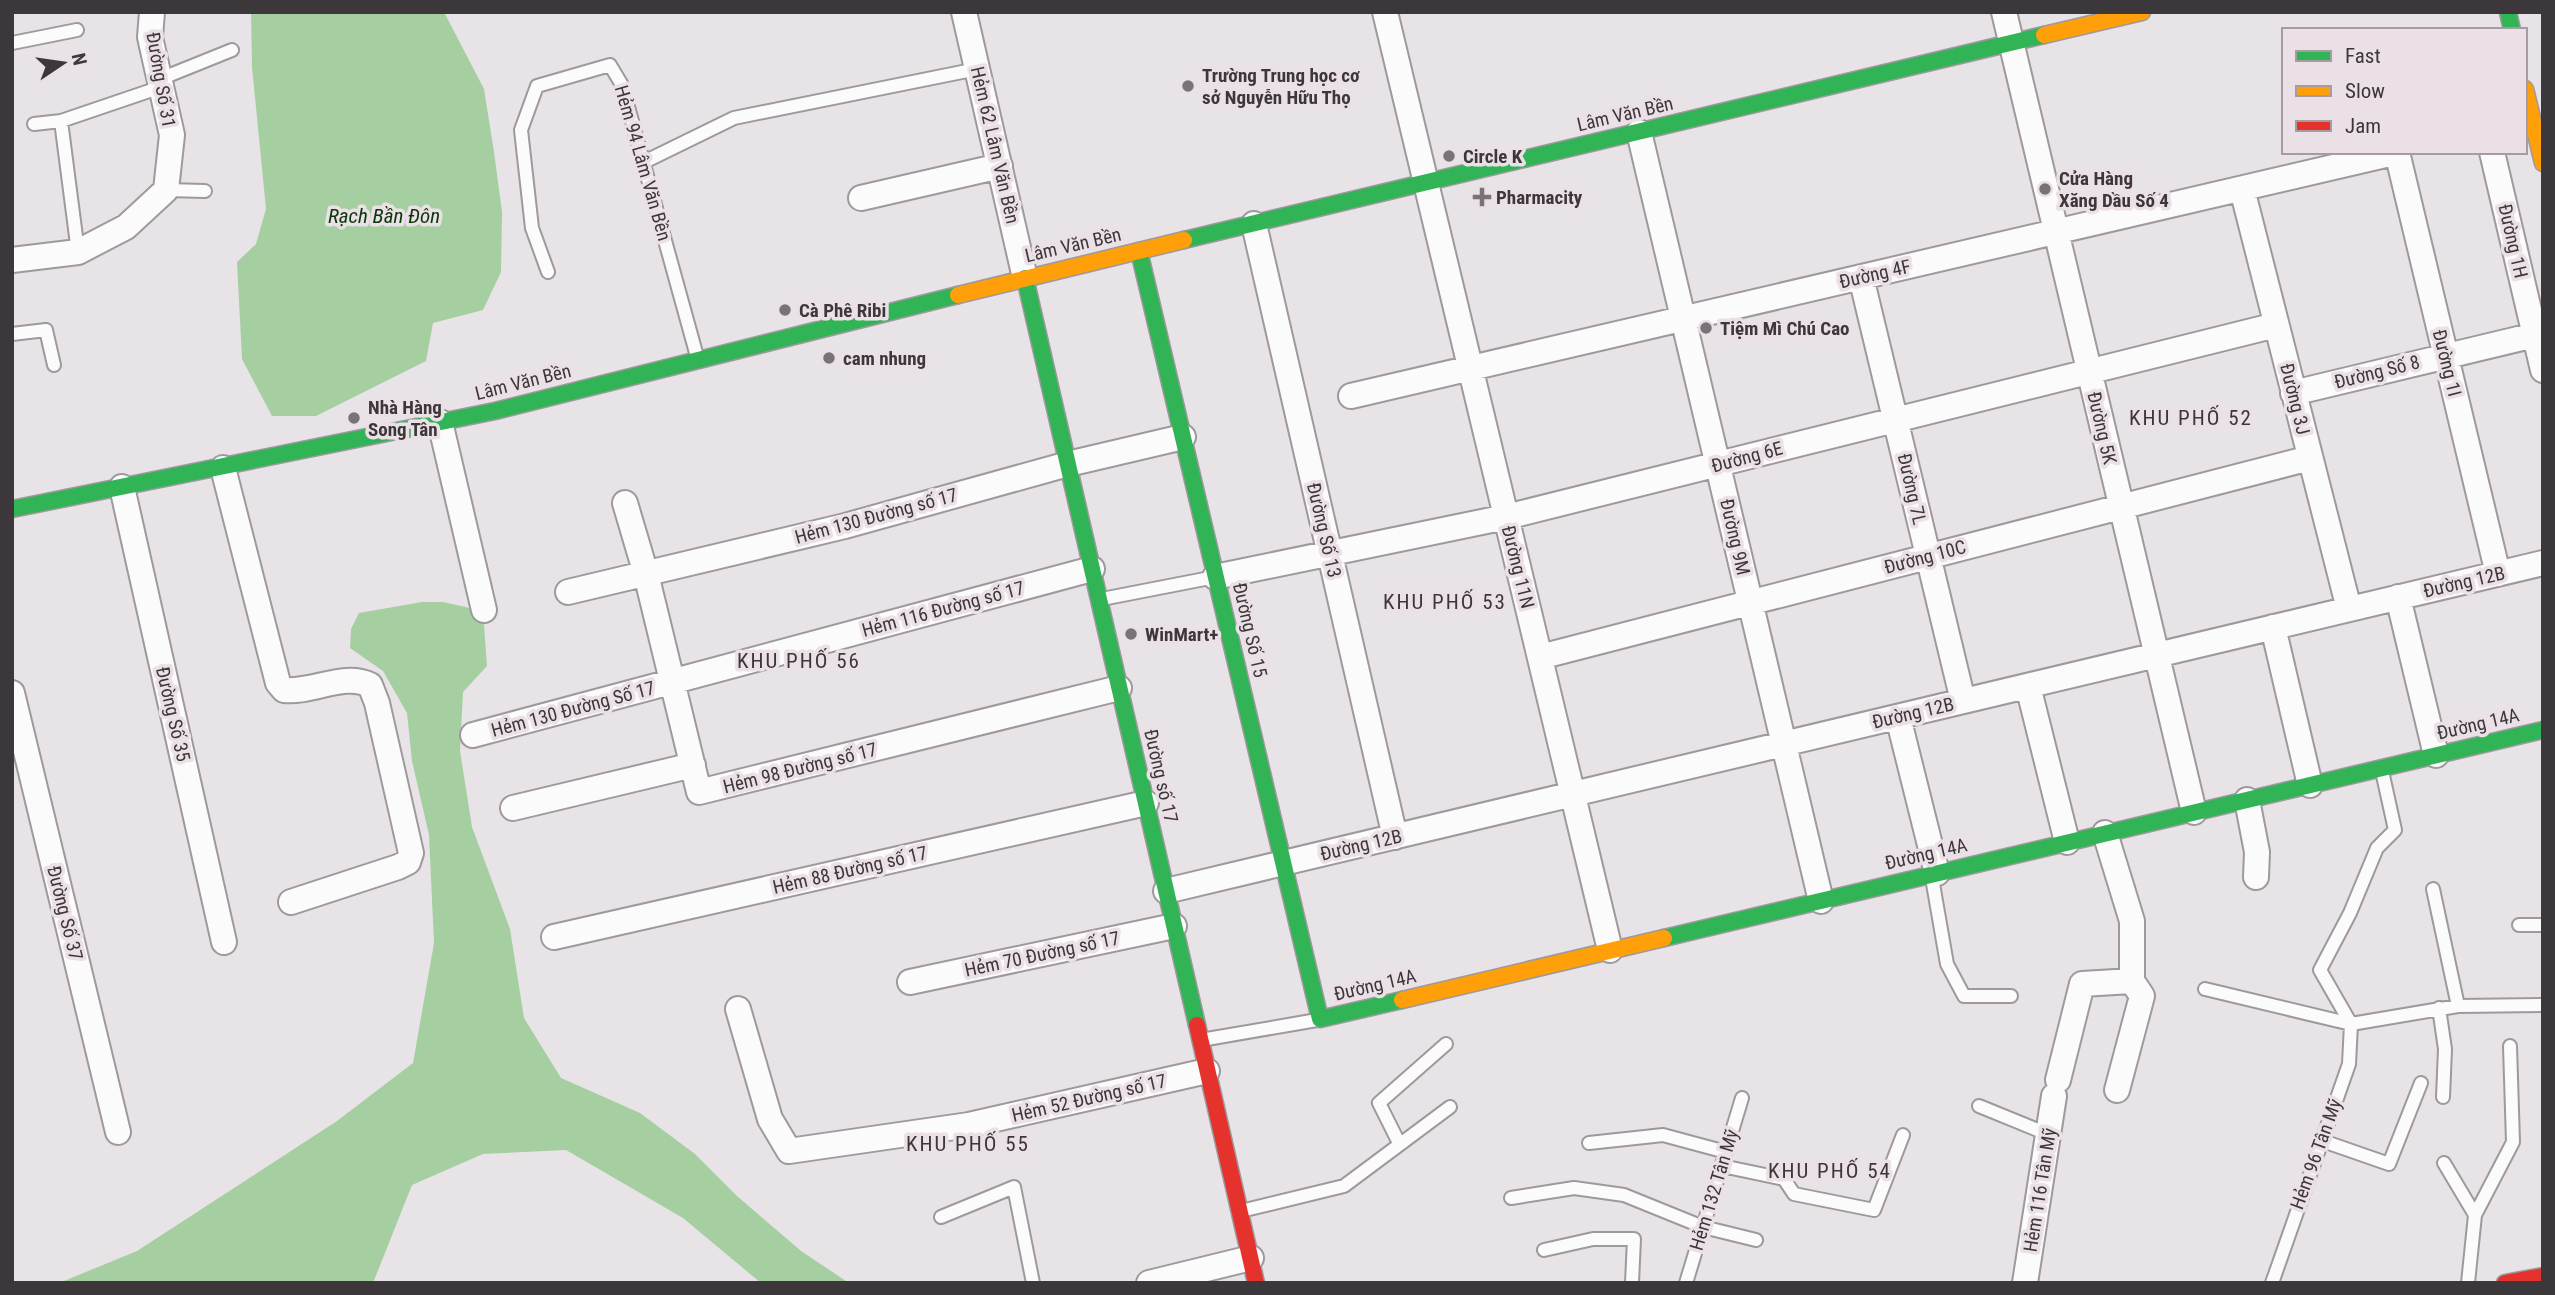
<svg xmlns="http://www.w3.org/2000/svg" width="2555" height="1295" viewBox="0 0 2555 1295" font-family="'Roboto Condensed',sans-serif">
  <style>
    .water { fill: #a5cfa1 }
    .lines { fill: none; stroke-linecap: round; stroke-linejoin: round }
    .lane-casing { stroke: #9d999c; stroke-width: 16 }
    .street-casing { stroke: #9d999c; stroke-width: 28 }
    .fast-casing { stroke: #9d999c; stroke-width: 19 }
    .slow-casing { stroke: #9d999c; stroke-width: 19 }
    .jam-casing { stroke: #9d999c; stroke-width: 19 }
    .lane { stroke: #fcfbfb; stroke-width: 12 }
    .street { stroke: #fcfbfb; stroke-width: 24 }
    .fast { stroke: #30b455; stroke-width: 16 }
    .slow { stroke: #ff9f0a; stroke-width: 16 }
    .jam { stroke: #e5322d; stroke-width: 16 }
    .poi-dot { fill: #787376; stroke: #ebe0e6; stroke-width: 2.5 }
    .labels { text-anchor: middle; dominant-baseline: central; stroke-width: 7; stroke-linejoin: round; paint-order: stroke }
    .poi-label { font-size: 19px; font-weight: bold; fill: #3c373a; stroke: #ebe0e6; text-anchor: start }
    .street-label { font-size: 19px; fill: #3c373a; stroke: #ebe0e6 }
    .water-label { font-size: 21px; font-style: italic; fill: #0b3609; stroke: #ebe0e6 }
    .neighbourhood-label { font-size: 21px; letter-spacing: 2px; fill: #3c373a; stroke: #ebe0e6 }
  </style>
  <rect width="100%" height="100%" fill="#e8e3e6"/>
  <path class="water" d="M251,12h193l40,77 10,63 8,60 -1,60 -18,38 -50,13 -7,38 -110,55h-44l-30,-57 -5,-97 19,-18 10,-35 -14,-142z
    M422,602h21l40,9 4,55 -24,26 -3,59 12,76 38,102 14,89 37,60 79,35 55,41 42,42 64,55 48,32h-88l-78,-65 -117,-68 -83,4 -71,31 -39,98h-314l78,-32 200,-130 76,-58 21,-120 -5,-108 -17,-74 -5,-48 -24,-42 -33,-23 1,-19 8,-16z"/>
  <g class="lines">
    <defs>
      <path id="lane" d="M12,43l65,-13
        M160,79l72,-29
        M34,124l27,-3
        M644,162l90,-44 243,-49
        M166,190l39,1
        M78,252l-17,-131 100,-34
        M548,272l-16,-44 -11,-98 16,-44 73,-21 12,20 76,275
        M12,334l34,-4 8,35
        M1102,599l113,-22
        M1932,878l15,86 17,32h47
        M2433,889l25,117
        M2519,925h24
        M2205,989l146,35 107,-18 85,-1
        M2439,1008l6,41 -2,48
        M2351,1024l-31,-54 30,-57 27,-65 18,-18 -13,-59
        M1201,1040l116,-20
        M1979,1106l71,29
        M2320,1140l69,24 32,-81
        M1399,1143l-20,-40 67,-59
        M1589,1143l74,-8 63,17
        M2444,1163l31,52
        M1722,1166l62,13 10,15 80,16 29,-75
        M1511,1198l63,-10 50,7 79,32 53,13
        M1241,1211l103,-25 106,-79
        M941,1217l73,-30 19,96
        M1544,1250l49,-11h41l-2,44
        M1686,1283l56,-185
        M2272,1283l77,-219 2,-40
        M2468,1283l7,-68 38,-73 -3,-96"/>
      <path id="street" d="M964,12l61,266
        M1385,12l225,938
        M2004,12l190,800
        M1639,132l182,769
        M2397,152l101,422
        M2492,152l51,218
        M2242,189l107,420
        M861,198l139,-32
        M1254,224l141,613
        M12,260l66,-8 48,-25 40,-37 6,-55 -22,-98 2,-25
        M1861,277l102,424
        M2293,393l250,-60
        M1351,396l1047,-244
        M440,422l44,188
        M223,468l55,215 6,7c29,3 60,-18 86,-5l7,18 34,150 -3,9 -10,5 -107,35
        M122,487l102,455
        M625,503l21,71 53,218 420,-104
        M1215,577l291,-60 770,-192
        M568,592l277,-66 223,-62 115,-27
        M2398,597l38,158
        M2273,627l37,158
        M1540,657l770,-199
        M2028,686l39,156
        M12,693l106,439
        M1898,717l39,156
        M473,735l619,-166
        M2247,800l10,52 -1,25
        M513,808l180,-43
        M1166,891l1377,-328
        M554,937l592,-134
        M910,982l264,-56
        M738,1009l32,110 19,32 180,-26 238,-54
        M2058,1080l24,-96 50,-3v-60l-27,-88
        M2117,1090l25,-94 -10,-15
        M1149,1283l102,-25
        M2025,1283l29,-187"/>
      <path id="fast" d="M2508,12l4,18
        M1184,240l860,-205
        M1139,251l181,768 82,-19
        M1025,278l172,747
        M12,509l483,-98 463,-116
        M1664,938l879,-208"/>
      <path id="slow" d="M2044,35l98,-23
        M2525,89l18,74
        M958,295l226,-55
        M1402,1000l262,-62"/>
      <path id="jam" d="M1197,1025l59,258
        M2505,1283l38,-7"/>
    </defs>
    <use href="#lane" class="lane-casing"/>
    <use href="#street" class="street-casing"/>
    <use href="#fast" class="fast-casing"/>
    <use href="#slow" class="slow-casing"/>
    <use href="#jam" class="jam-casing"/>
    <use href="#lane" class="lane"/>
    <use href="#street" class="street"/>
    <use href="#fast" class="fast"/>
    <use href="#slow" class="slow"/>
    <use href="#jam" class="jam"/>
  </g>
  <g class="poi-dot">
    <circle cx="1188" cy="86" r="7"/>
    <circle cx="1449" cy="156" r="7"/>
    <circle cx="2045" cy="189" r="7"/>
    <path d="M1478.5 186.5h7v7h7v7h-7v7h-7v-7h-7v-7h7z"/>
    <circle cx="785" cy="310" r="7"/>
    <circle cx="1706" cy="328" r="7"/>
    <circle cx="829" cy="358" r="7"/>
    <circle cx="354" cy="418" r="7"/>
    <circle cx="1131" cy="634" r="7"/>
  </g>
  <g class="labels">
    <g class="poi-label">
      <text x="1202" y="75">Trường Trung học cơ<tspan x="1202" dy="22">sở Nguyễn Hữu Thọ</tspan></text>
      <text x="1463" y="156">Circle K</text>
      <text x="2059" y="178">Cửa Hàng<tspan x="2059" dy="22">Xăng Dầu Số 4</tspan></text>
      <text x="1496" y="197">Pharmacity</text>
      <text x="799" y="310">Cà Phê Ribi</text>
      <text x="1720" y="328">Tiệm Mì Chú Cao</text>
      <text x="843" y="358">cam nhung</text>
      <text x="368" y="407">Nhà Hàng<tspan x="368" dy="22">Song Tân</tspan></text>
      <text x="1145" y="634">WinMart+</text>
    </g>
    <g class="street-label">
      <text transform="translate(161 80) rotate(80)">Đường Số 31</text>
      <text transform="translate(1625 114) rotate(-13)">Lâm Văn Bền</text>
      <text transform="translate(995 145) rotate(77)">Hẻm 62 Lâm Văn Bền</text>
      <text transform="translate(643 163) rotate(74)">Hẻm 94 Lâm Văn Bền</text>
      <text transform="translate(2513 241) rotate(77)">Đường 1H</text>
      <text transform="translate(1073 245) rotate(-13)">Lâm Văn Bền</text>
      <text transform="translate(1875 274) rotate(-13)">Đường 4F</text>
      <text transform="translate(2447 363) rotate(76)">Đường 1I</text>
      <text transform="translate(2377 372) rotate(-14)">Đường Số 8</text>
      <text transform="translate(523 382) rotate(-14)">Lâm Văn Bền</text>
      <text transform="translate(2295 399) rotate(76)">Đường 3J</text>
      <text transform="translate(2102 428) rotate(77)">Đường 5K</text>
      <text transform="translate(1747 457) rotate(-15)">Đường 6E</text>
      <text transform="translate(1912 489) rotate(77)">Đường 7L</text>
      <text transform="translate(876 516) rotate(-15)">Hẻm 130 Đường số 17</text>
      <text transform="translate(1324 530) rotate(77)">Đường Số 13</text>
      <text transform="translate(1735 537) rotate(77)">Đường 9M</text>
      <text transform="translate(1925 557) rotate(-15)">Đường 10C</text>
      <text transform="translate(1518 567) rotate(76)">Đường 11N</text>
      <text transform="translate(2464 582) rotate(-13)">Đường 12B</text>
      <text transform="translate(943 609) rotate(-15)">Hẻm 116 Đường số 17</text>
      <text transform="translate(1250 630) rotate(77)">Đường Số 15</text>
      <text transform="translate(573 709) rotate(-15)">Hẻm 130 Đường Số 17</text>
      <text transform="translate(1913 713) rotate(-13)">Đường 12B</text>
      <text transform="translate(173 714) rotate(77)">Đường Số 35</text>
      <text transform="translate(2478 724) rotate(-13)">Đường 14A</text>
      <text transform="translate(800 768) rotate(-14)">Hẻm 98 Đường số 17</text>
      <text transform="translate(1161 776) rotate(77)">Đường số 17</text>
      <text transform="translate(1361 845) rotate(-13)">Đường 12B</text>
      <text transform="translate(1926 854) rotate(-13)">Đường 14A</text>
      <text transform="translate(850 870) rotate(-13)">Hẻm 88 Đường số 17</text>
      <text transform="translate(65 913) rotate(76)">Đường Số 37</text>
      <text transform="translate(1042 954) rotate(-12)">Hẻm 70 Đường số 17</text>
      <text transform="translate(1375 985) rotate(-13)">Đường 14A</text>
      <text transform="translate(1089 1098) rotate(-13)">Hẻm 52 Đường số 17</text>
      <text transform="translate(2316 1154) rotate(-70)">Hẻm 96 Tân Mỹ</text>
      <text transform="translate(1714 1190) rotate(-73)">Hẻm 132 Tân Mỹ</text>
      <text transform="translate(2040 1190) rotate(-81)">Hẻm 116 Tân Mỹ</text>
    </g>
    <g class="water-label">
      <text x="384" y="216">Rạch Bần Đôn</text>
    </g>
    <g class="neighbourhood-label">
      <text x="2191" y="418">KHU PHỐ 52</text>
      <text x="1445" y="602">KHU PHỐ 53</text>
      <text x="799" y="661">KHU PHỐ 56</text>
      <text x="968" y="1144">KHU PHỐ 55</text>
      <text x="1830" y="1171">KHU PHỐ 54</text>
    </g>
  </g>
  <rect width="2555" height="1295" fill="none" stroke="#3c373a" stroke-width="28"/>
  <rect x="2282" y="28" width="245" height="126" fill="#ebe0e6" stroke="#a59ca1" stroke-width="2"/>
  <rect x="2296" y="51" width="35" height="10" fill="#30b455" stroke="#a59ca1" stroke-width="2"/>
  <text x="2345" y="63" font-size="21" fill="#3c373a">Fast</text>
  <rect x="2296" y="86" width="35" height="10" fill="#ff9f0a" stroke="#a59ca1" stroke-width="2"/>
  <text x="2345" y="98" font-size="21" fill="#3c373a">Slow</text>
  <rect x="2296" y="121" width="35" height="10" fill="#e5322d" stroke="#a59ca1" stroke-width="2"/>
  <text x="2345" y="133" font-size="21" fill="#3c373a">Jam</text>
  <g transform="translate(63 63) rotate(77)" stroke="#ebe0e6" stroke-width="5" paint-order="stroke">
  <path d="M0-5L12 26L0 18L-12 26Z" fill="#3c373a"/>
  <text y="-10" font-size="19" font-weight="bold" text-anchor="middle" fill="#3c373a">N</text>
  </g>
</svg>
